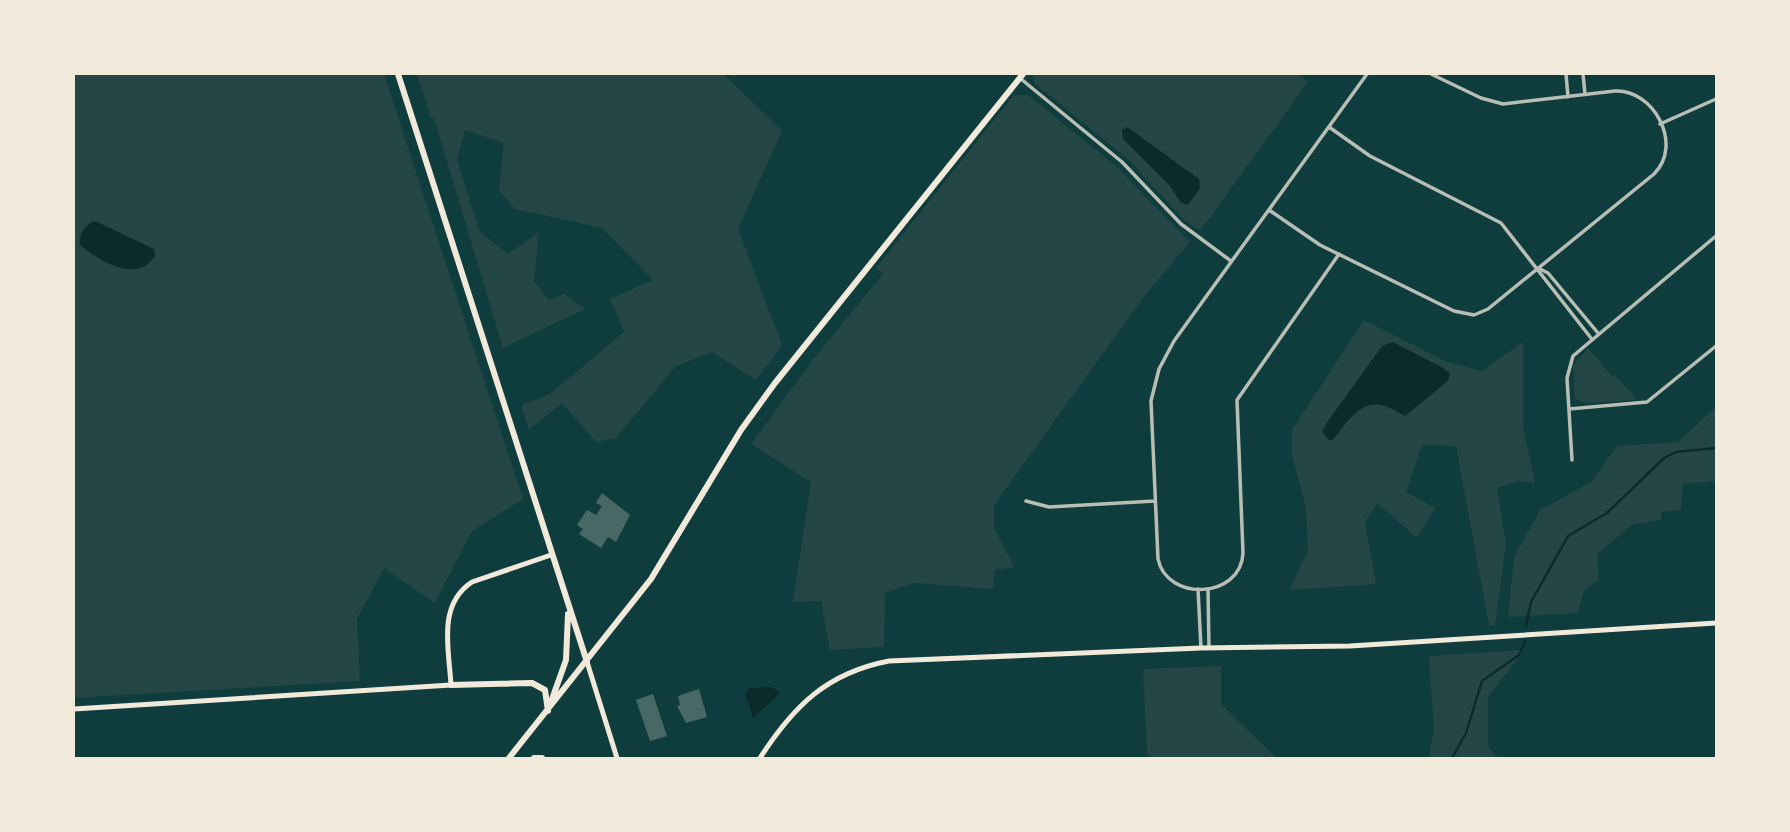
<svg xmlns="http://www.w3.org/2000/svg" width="1790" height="832" viewBox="0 0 1790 832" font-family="'Libre Baskerville',serif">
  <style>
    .green { fill: #244646 }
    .water { fill: #0a2a2b }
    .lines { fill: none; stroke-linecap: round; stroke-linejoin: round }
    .stream { stroke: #0a2a2b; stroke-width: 2.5 }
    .building { fill: #486865 }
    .minor { stroke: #b8beb3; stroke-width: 3.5 }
    .secondary { stroke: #f1e9da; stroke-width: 5 }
    .primary { stroke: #f1e9da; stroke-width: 6 }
  </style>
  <rect width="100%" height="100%" fill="#0f3d3e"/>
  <path class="green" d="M74,74h310l139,425 -51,32 -37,72 -51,-35 -27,51 3,62 -286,17z
    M417,74h307l58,57 -44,98 44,116 -26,35 -44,-28 -36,14 -60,72 -20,4 -34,-39 -33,27 -8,-25 29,-11 74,-62 -14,-33 43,-19 -51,-52 -87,-19 -16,-18 5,-48 -39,-13 -8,30 23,72 28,22 31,-22 -5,50 15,18 15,-6 21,15 -82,39 -69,-230h-3z
    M1033,74h265l10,8 -108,149 -17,-12 -54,-59 -95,-77z
    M1014,95h14l89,72 73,75 -45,53 -151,210v23l20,39 -19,3 -2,19 -79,-6 -29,10 -1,54 -54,3 -9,-49 -28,1 18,-120 -60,-38 65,-88 67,-82 -7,-6z
    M1364,320l83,42 35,9 41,-29v84l12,57 -16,-2 -22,7 9,56 -11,81h-6l-33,-179 -34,-1 -16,47 29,16 -18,30 -40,-35 -12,19 11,62 -86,6 18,-41 -2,-41 -14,-53v-25z
    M1588,348l24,28 3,-1 22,25 -50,3 -12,-4 -2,-33z
    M1716,407v74l-33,3 -2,26 -20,2v8l-28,4 -36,30 2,26 -15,10 -6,23 -70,4 6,-60 26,-47 51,-28 26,-36 61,-4z
    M1524,650l-36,47v50l10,11h-69l5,-30 -5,-72z
    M1221,666v38l55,54h-125l-4,-6 -4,-83z"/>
  <path class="water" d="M1127,127l72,52 1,9 -12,17 -7,-2 -11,-17 -47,-47 -1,-9z
    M95,221l59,28 1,6c-16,30 -56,6 -75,-10 -2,-10 5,-21 15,-24z
    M1393,342l50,26 7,6 -2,7 -43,35c-8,-4 -16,-10 -25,-11 -21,-4 -36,21 -47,35h-4l-7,-8 4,-8 56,-78z
    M770,687l9,4 -1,4 -25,23 -8,-25 5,-5z"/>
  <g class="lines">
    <path class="stream" d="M1526,626l5,-24 37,-66 39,-23 57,-55 12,-6 40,-4
      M1452,758l14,-25 16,-52 37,-26 6,-14"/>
  </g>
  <path class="building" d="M602,493l28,22 -14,27 -8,-5 -7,11 -22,-14 4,-5 -6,-4 10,-15 9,5 6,-9 -6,-3z
    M699,689l8,28 -21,6 -9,-17 3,-1 -2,-9z
    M653,694l14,42 -17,5 -14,-41z"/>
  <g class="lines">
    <path class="minor" d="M1566,74l2,23
      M1583,74l2,20
      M1021,79l101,83 59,62 50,37
      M1660,124l56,-25
      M1329,127l41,29 131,67 90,115
      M1269,210l51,35 134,66 20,4 14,-6 166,-135c30,-30 -1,-85 -39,-83l-112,13 -22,-6 -50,-24
      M1339,254l-102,146 6,153c-2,46 -76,49 -85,6l-7,-158 8,-32 15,-28 193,-267
      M1538,268l10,5 50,60
      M1569,409l78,-7 69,-56
      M1572,460l-5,-82 6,-22 143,-120
      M1026,501l23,6 106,-6
      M1198,589l3,59
      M1208,589l1,59"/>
    <path class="secondary" d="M587,662l30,96
      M74,709l377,-24c-2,-36 -14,-80 21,-103l79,-27
      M760,758c33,-51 66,-85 129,-97l312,-13 149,-2 366,-23"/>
    <path class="primary" d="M398,74l189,588
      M451,685l81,-2 13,7 3,21
      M551,702l15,-42 2,-46
      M509,758l142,-179 90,-149 34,-47 248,-309
      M534,758h8"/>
  </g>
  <rect width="1790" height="832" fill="none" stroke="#f1e9da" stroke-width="150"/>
</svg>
